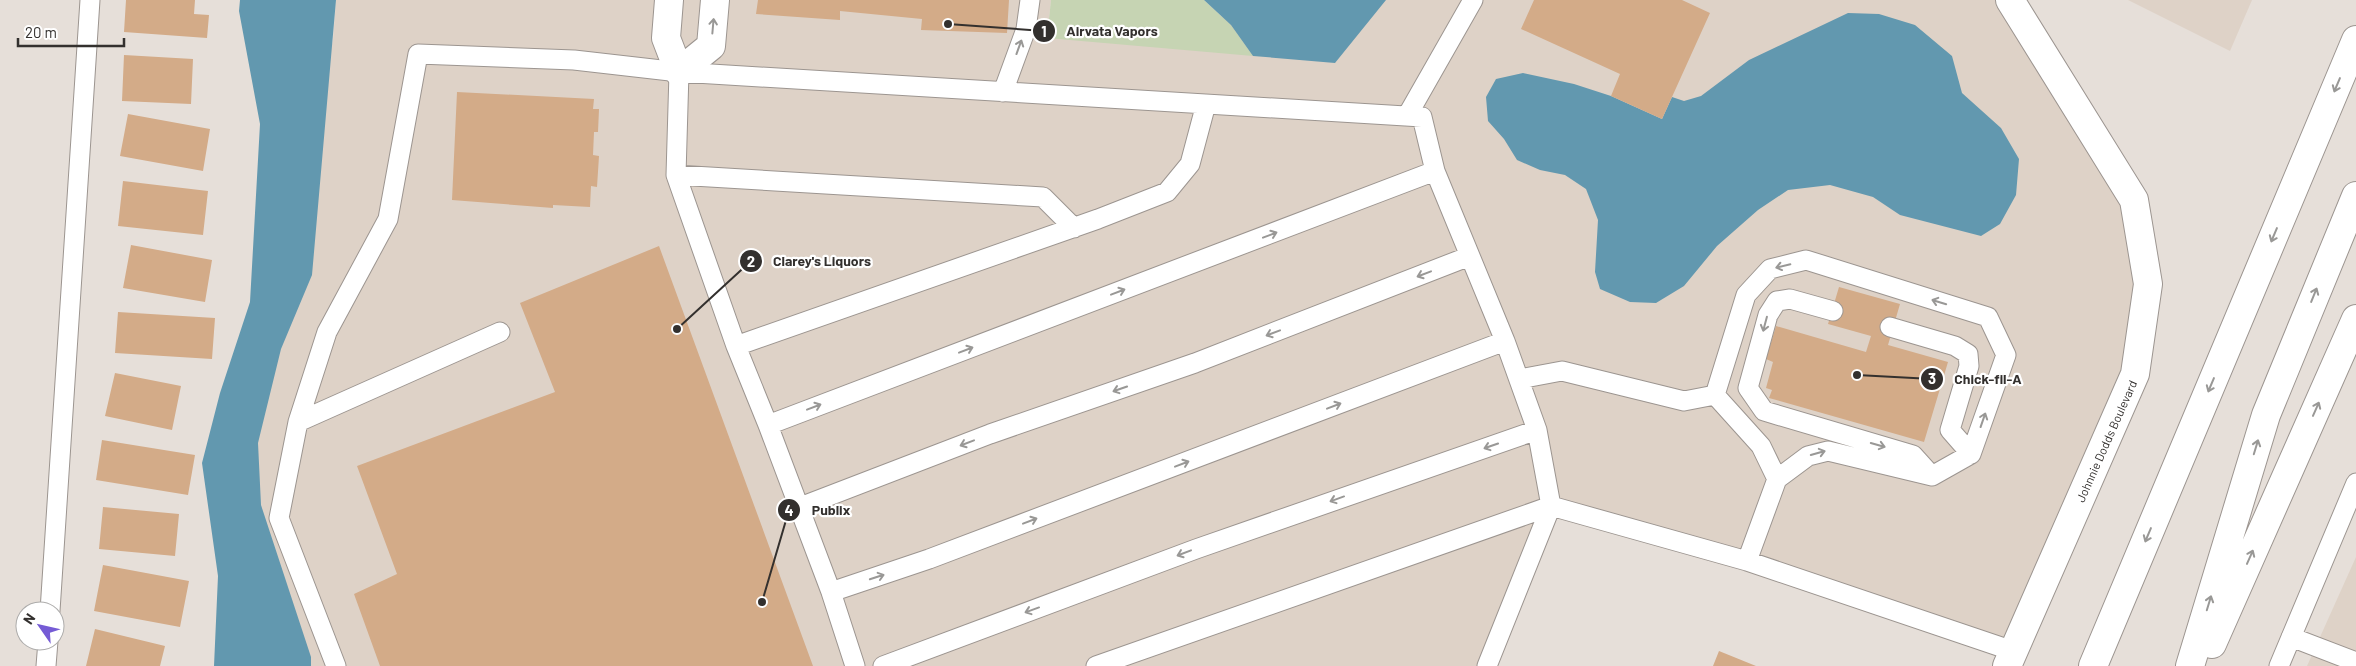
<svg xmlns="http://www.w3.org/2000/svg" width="2356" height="666" viewBox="0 0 2356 666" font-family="Barlow,sans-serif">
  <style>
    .built { fill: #ded2c7 }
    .green { fill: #c6d4b3 }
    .water { fill: #6298af }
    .building { fill: #d3ab88 }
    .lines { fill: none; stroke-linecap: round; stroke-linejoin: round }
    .service-casing { stroke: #9c9590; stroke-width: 21 }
    .minor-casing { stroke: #9c9590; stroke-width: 30 }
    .tertiary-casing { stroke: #9c9590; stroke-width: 30 }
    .trunk-casing { stroke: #9c9590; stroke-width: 30 }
    .service { stroke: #fff; stroke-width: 19 }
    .minor { stroke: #fff; stroke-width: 28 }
    .tertiary { stroke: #fff; stroke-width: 28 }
    .trunk { stroke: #fff; stroke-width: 28 }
    .oneway { stroke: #999896 }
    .labels { text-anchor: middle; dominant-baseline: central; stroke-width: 4.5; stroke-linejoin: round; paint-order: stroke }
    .street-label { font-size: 12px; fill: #33302e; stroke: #fff }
    .leader { fill: none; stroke: #33302e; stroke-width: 2 }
    .callout-dot { fill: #33302e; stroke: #fff; stroke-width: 2 }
    .mark-label { font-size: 15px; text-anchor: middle; font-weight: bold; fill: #fff }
    .callout-label { font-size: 14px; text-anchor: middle; font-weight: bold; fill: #33302e; stroke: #fff; stroke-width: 4.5; stroke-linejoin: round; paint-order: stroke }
  </style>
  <rect width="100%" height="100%" fill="#e6dfd9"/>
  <path class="built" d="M336,0h715l-4,37 329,-37h634l124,200 1,174 -122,277 -462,-145 -64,160h-1202l-54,-155 102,-471z
    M2128,0h124l-22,51z
    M2356,557v109h-49z"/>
  <path class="green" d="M1051,0h153l27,25 22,31 -206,-18z"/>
  <path class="water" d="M240,0h96l-24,275 -31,74 -23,94 3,62 50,152v9h-97l4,-90 -16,-113 18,-70 30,-91 10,-178 -21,-113z
    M1204,0h182l-51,63 -82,-7 -22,-31z
    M1848,13l31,1 36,11 37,31 10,37 39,35 18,31 -3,36 -16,29 -19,12 -81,-21 -27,-18 -43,-12 -42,5 -30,20 -41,36 -33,40 -28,17 -26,-1 -30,-13 -5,-17 3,-52 -12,-31 -21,-14 -25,-5 -23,-10 -13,-21 -16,-18 -2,-24 10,-18 27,-6 51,11 37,12 51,23 10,-22 12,4 17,-5 48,-36z"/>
  <path class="building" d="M126,0h69l-1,14 15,1 -2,23 -83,-6z
    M758,0h251l-2,33 -86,-3 1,-11 -82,-8v9l-84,-6z
    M1534,0h148l28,13 -48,106 -51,-23 9,-22 -99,-45z
    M124,55l69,4 -2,45 -69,-3z
    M457,92l137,7 -1,10h6l-1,23h-4l-1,23 6,1 -2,31 -6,-1 -1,21 -37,-2v3l-101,-8z
    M128,114l82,15 -7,42 -83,-15z
    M123,181l85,10 -5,44 -85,-9z
    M131,245l81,15 -7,42 -82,-14z
    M659,246l154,420h-433l-26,-72 43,-20 -40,-108 198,-74 -35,-89z
    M1839,287l61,17 -12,41 60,17 -24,80 -155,-44 3,-8 -6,-2 7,-26 -7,-3 10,-33 90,26 5,-16 -43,-12z
    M118,312l97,6 -3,41 -97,-6z
    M115,373l66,13 -9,44 -67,-14z
    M102,440l93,15 -7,40 -92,-15z
    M103,507l76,7 -4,42 -76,-7z
    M103,565l86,16 -9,46 -86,-16z
    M95,629l70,17 -5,20h-74z
    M1719,651l37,15h-43z"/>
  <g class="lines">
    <defs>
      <path id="service" d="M679,72l-3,103 60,171 32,79 63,167 24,74
        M1003,92l23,-63 4,-29
        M1407,116l66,-116
        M676,175l367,22 31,31
        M1833,311l-43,-12 -13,2 -9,14 -20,73 16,23 149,44 19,21
        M1890,327l65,19 13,8 1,12 -19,64 21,24
        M736,346l362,-127 69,-27 23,-28 16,-60
        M1519,379l43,-8 122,30 31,-6
        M298,422l202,-90
        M768,425l667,-254
        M800,507l190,-73 205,-71 275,-107
        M1747,561l30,-82 31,-23 20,-5 104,25 39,-22 35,-99 -18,-38 -182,-57 -36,9 -24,26 -31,100 46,51 16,33
        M831,592l98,-33 576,-218
        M50,611l40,-611
        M2291,637l65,25
        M46,666l2,-25
        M336,666l-57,-148 19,-96 29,-90 61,-113 30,-165 156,6 105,12 743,45 13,54 70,170 32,89 14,76 -64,160
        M883,666l313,-117 341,-119
        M1096,666l455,-160 196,55 266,90
        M2279,666l77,-183"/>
      <path id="minor" d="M669,0l-3,38 13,34 32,-26 4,-46"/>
      <path id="tertiary" d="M2007,666l128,-292 13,-90 -14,-84 -124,-200"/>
      <path id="trunk" d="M2212,644l144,-325
        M2093,666l263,-626
        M2190,666l76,-251 90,-219"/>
    </defs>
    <use href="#service" class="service-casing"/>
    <use href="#minor" class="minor-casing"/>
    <use href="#tertiary" class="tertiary-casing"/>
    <use href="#trunk" class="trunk-casing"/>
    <use href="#service" class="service"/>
    <use href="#minor" class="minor"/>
    <use href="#tertiary" class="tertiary"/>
    <use href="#trunk" class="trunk"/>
  </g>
  <defs><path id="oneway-shaft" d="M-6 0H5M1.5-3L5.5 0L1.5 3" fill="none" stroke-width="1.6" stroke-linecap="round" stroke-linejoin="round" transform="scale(1.25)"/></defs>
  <g class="oneway">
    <use href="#oneway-shaft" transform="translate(713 26) rotate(-85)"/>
    <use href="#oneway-shaft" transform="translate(1019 47) rotate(-70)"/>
    <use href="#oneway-shaft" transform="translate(2337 85) rotate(113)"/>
    <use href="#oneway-shaft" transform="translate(1270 235) rotate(-21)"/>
    <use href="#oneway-shaft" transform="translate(2274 235) rotate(113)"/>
    <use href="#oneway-shaft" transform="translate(1783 266) rotate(167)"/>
    <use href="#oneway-shaft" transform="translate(1424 274) rotate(159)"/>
    <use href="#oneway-shaft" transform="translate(1118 292) rotate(-21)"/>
    <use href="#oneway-shaft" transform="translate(2314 295) rotate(-68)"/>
    <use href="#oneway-shaft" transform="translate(1939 302) rotate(-163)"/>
    <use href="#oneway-shaft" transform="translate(1765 324) rotate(105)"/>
    <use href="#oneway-shaft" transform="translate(1273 333) rotate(159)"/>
    <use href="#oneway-shaft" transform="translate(966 350) rotate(-21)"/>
    <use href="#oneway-shaft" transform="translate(2211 385) rotate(113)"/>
    <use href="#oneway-shaft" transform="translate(1120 389) rotate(161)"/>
    <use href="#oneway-shaft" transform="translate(1334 406) rotate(-21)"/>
    <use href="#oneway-shaft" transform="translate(814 407) rotate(-21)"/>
    <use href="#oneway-shaft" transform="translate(2316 409) rotate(-66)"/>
    <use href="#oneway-shaft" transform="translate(1983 420) rotate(-71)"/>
    <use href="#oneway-shaft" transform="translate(967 443) rotate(159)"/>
    <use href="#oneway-shaft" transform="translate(1878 445) rotate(16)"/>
    <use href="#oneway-shaft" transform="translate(1491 446) rotate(161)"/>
    <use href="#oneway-shaft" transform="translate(2256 447) rotate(-73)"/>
    <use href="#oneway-shaft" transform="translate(1818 453) rotate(-16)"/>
    <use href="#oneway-shaft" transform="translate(1182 464) rotate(-21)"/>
    <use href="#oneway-shaft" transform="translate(1337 499) rotate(160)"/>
    <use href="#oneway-shaft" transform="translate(1030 521) rotate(-21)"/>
    <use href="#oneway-shaft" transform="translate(2148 535) rotate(113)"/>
    <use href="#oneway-shaft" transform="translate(1184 553) rotate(159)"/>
    <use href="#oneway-shaft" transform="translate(2250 557) rotate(-66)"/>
    <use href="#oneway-shaft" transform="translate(877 577) rotate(-18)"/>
    <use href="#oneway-shaft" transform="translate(2209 603) rotate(-73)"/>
    <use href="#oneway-shaft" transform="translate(1032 610) rotate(160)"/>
  </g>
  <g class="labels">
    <g class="street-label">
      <text transform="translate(2106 441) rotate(-66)">Johnnie Dodds Boulevard</text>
    </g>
  </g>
  <path class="leader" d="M948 24L1044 31M677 329L751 261M1857 375L1932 379M762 602L789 510"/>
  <g class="callout-dot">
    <circle cx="948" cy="24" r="5"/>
    <circle cx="677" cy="329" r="5"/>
    <circle cx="1857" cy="375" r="5"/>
    <circle cx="762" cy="602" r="5"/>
    <circle cx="1044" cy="31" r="12"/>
    <circle cx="751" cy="261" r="12"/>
    <circle cx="1932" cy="379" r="12"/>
    <circle cx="789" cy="510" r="12"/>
  </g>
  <g class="mark-label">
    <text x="1044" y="37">1</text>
    <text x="751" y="267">2</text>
    <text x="1932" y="384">3</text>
    <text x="789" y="516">4</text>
  </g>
  <g class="callout-label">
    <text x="1112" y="36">Airvata Vapors</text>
    <text x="822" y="266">Clarey's Liquors</text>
    <text x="1988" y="384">Chick-fil-A</text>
    <text x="831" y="515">Publix</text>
  </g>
  <g transform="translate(40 626) rotate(304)"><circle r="24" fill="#ffffff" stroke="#adacab"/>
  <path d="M0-4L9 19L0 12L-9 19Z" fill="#755bd5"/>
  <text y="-8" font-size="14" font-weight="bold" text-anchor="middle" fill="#33302e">N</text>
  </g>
  <path d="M18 38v8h106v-8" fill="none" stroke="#33302e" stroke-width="2.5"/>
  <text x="25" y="38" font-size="15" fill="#33302e" stroke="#ffffff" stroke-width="4" paint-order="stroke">20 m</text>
</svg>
